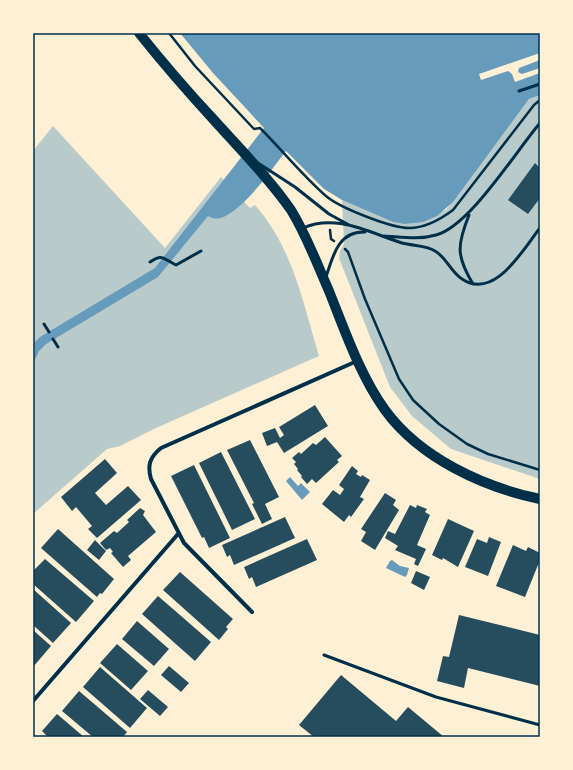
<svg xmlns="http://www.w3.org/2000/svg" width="573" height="770" viewBox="0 0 573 770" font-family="Literata,serif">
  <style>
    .green { fill: #b9caca }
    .water { fill: #669bbc }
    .pier { fill: #fdf0d5 }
    .building { fill: #264d5e }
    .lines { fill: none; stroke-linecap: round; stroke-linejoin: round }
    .path { stroke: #003049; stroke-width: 2.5 }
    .service { stroke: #003049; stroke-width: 3 }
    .minor { stroke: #003049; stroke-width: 4 }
    .primary { stroke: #003049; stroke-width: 10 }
    .neatline { fill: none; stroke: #003049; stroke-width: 1.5 }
  </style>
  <rect width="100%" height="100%" fill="#fdf0d5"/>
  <path class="green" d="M540,95v384l-89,-30 -39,-33 -22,-29 -51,-129 1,-7 4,-7 -2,-44 51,22 11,2 42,-14 83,-111z
    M53,126l112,122 56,-71 29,31 5,-3c38,43 48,98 64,151l-163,72 -36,18 -13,3 -74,65v-363z"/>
  <path class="water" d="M180,33h360v62l-11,4 -76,103 -16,14 -14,6 -19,2 -11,-2 -51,-22 -18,-11 -38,-38c-13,16 -56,81 -78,65l-50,61 -112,67 -7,7 -6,13v-20l7,-7 115,-69 109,-140 -51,-55z
    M290,477l8,9 3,-3 9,9 -8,8 -16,-19z
    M392,560l8,6 9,2 -2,7 -2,2 -19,-9 4,-7z"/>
  <path class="pier" d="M540,53v7l-21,8 -1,4 4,2 18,-6v5l-25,9 -3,-8 -4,-3 -27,9 -2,-6z"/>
  <path class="building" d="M535,163l5,5v30l-12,16 -20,-14z
    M315,405l13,21 -44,27 -7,-11 -10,4 -5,-13 13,-5 5,10 4,-3 -5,-8z
    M325,437l17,19 -5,4 2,2 -23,21 -4,-4 -5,5 -6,-7 1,-1 -5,-6 1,-1 -4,-5 2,-2 -4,-4 7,-6 2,2 12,-11 3,2z
    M250,440l29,57 -14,7 7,15 -10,5 -10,-20 2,-1 -27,-53z
    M221,452l34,67 -23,11 -33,-67z
    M105,459l12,14 -22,20 11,12 22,-19 13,14 -44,38 -9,-9 4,-3 -16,-19 -4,4 -11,-14z
    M194,465l36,73 -21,10 -5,-11 -2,1 -31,-62z
    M352,466l6,5 -2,3 5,3 1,-2 8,5 -10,17 4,2 -13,18 -2,-2 -5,7 -22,-18 11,-14 7,5 4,-6 -5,-4z
    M385,493l11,7 -3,5 6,5 -24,40 -14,-9 5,-9 -5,-3z
    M410,505l6,3 1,-3 10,4 -2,3 5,3 -13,30 9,4 -8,17 -4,-2 2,-5 -21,-9 3,-4 -13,-8 3,-7 7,3z
    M140,508l5,3 -2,4 13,17 -28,24 3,4 -8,7 -12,-14 2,-1 -3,-4 -4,2 -6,-7 14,-12 3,2 12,-11 -2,-2z
    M285,517l10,21 -61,27 -4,-10 -3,2 -5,-12z
    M448,519l26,12 -16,36 -15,-9 -1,2 -10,-5z
    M58,529l56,50 -12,15 -2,-1 -3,4 -56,-49z
    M489,537l12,5 -13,34 -23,-9 12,-28 10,4z
    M307,539l10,21 -61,27 -4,-10 -3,2 -5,-12z
    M95,540l11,11 -7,9 -12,-10z
    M513,545l13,6 2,-4 12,6v7l-15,37 -29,-11z
    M45,559l49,42 -18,21 -43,-38v-13z
    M416,571l14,6 -6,13 -13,-7z
    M180,572l53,47 -7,8 2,2 -9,11 -56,-50z
    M33,589l38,34 -18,20 -20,-18z
    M158,596l53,46 -16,19 -53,-47z
    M459,615l81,20v51l-72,-18 -4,20 -27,-7 6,-25 6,1z
    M137,621l32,28 -15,17 -32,-27z
    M33,630l18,16 -18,21z
    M117,644l31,27 -17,19 -31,-27z
    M169,666l20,17 -8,9 -20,-17z
    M100,667l47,41 -17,20 -47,-41z
    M341,675l55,46 12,-14 36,30h-130l-15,-12z
    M148,690l20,17 -8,9 -20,-17z
    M79,691l48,41 -4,5h-30l-31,-26z
    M57,714l27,23h-36l-6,-6z"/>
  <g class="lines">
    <path class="path" d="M169,33l26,33 59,63 6,-1c23,23 43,48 66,68 14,12 65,32 83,32 15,0 32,-9 44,-18l81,-105 6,-5
      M330,230l1,9 3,2
      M345,249l3,3 17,47 34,80 14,21 26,24 28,20 21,10 52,16"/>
    <path class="service" d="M519,91l21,-7
      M258,163l37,24 34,27 20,11
      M469,215c-12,30 -13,41 4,69
      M303,228c33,-15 67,5 99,15 11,3 24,2 33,8 11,6 16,21 27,28 33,22 61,-30 78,-51
      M384,236c18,1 35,4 52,-1 34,-9 80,-84 104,-112
      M150,262c13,-9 13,-3 26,3l25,-14
      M326,277c7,-21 12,-46 39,-45
      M44,324l5,8
      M53,339l5,8
      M324,655l112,42 104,28"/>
    <path class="minor" d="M252,612l-68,-69 -33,-64c-4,-14 -1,-22 10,-31l196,-87
      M33,701l145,-167"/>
    <path class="primary" d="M139,33c24,30 49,59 75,87 26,29 55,58 77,90 16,26 26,54 38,81 16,40 31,84 56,119 35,48 98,77 155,89"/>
  </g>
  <rect width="573" height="770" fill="none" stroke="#fdf0d5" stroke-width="68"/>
  <rect x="34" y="34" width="505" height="702" class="neatline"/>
</svg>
